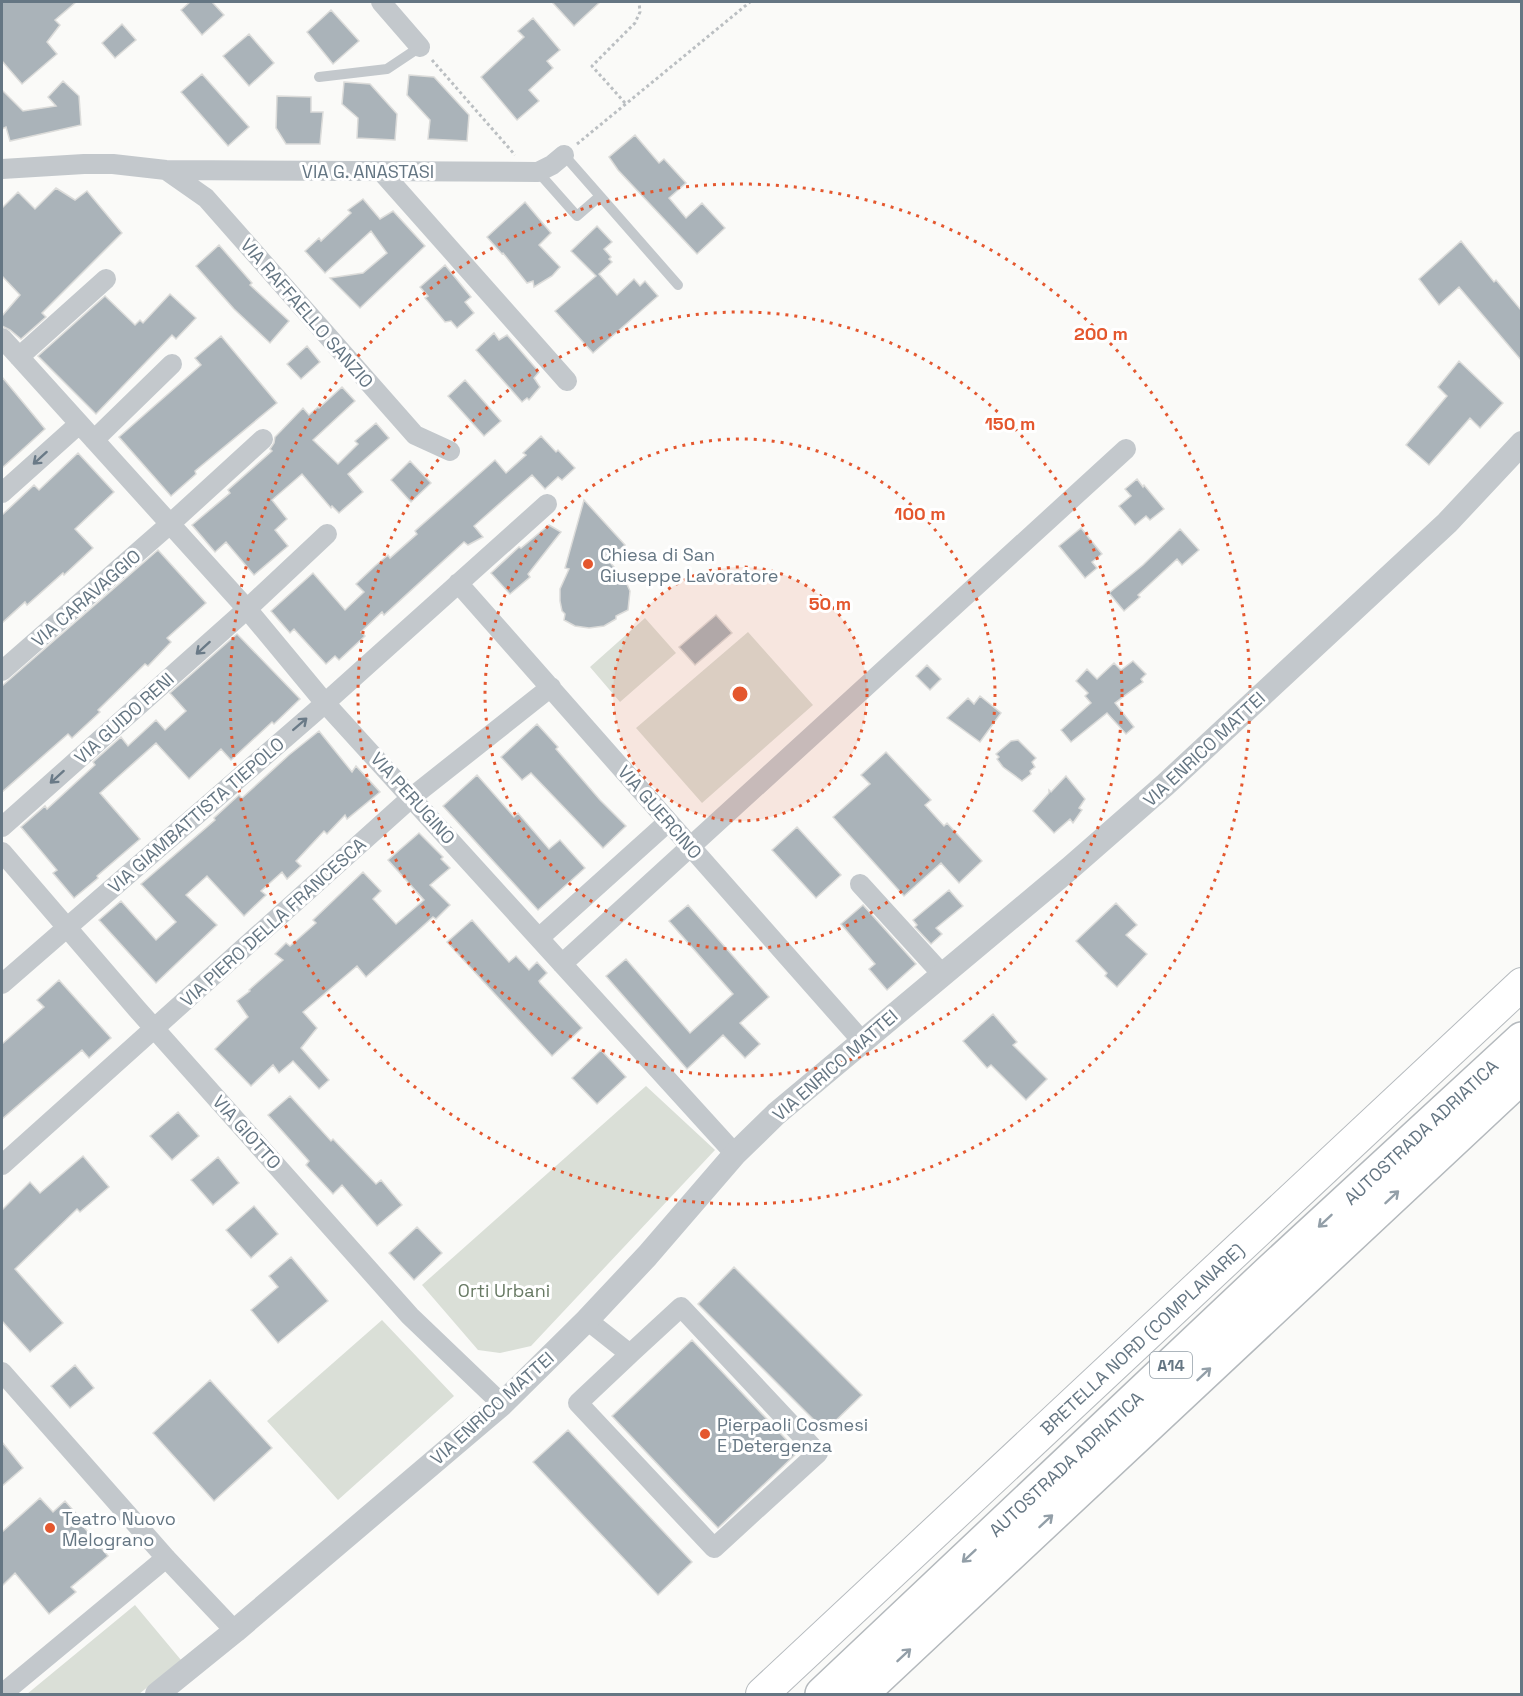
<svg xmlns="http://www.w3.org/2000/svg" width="1523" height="1696" viewBox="0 0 1523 1696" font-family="'Space Grotesk',sans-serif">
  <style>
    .green { fill: #dadfd7 }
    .building { fill: #aab3b9; stroke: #dcdcda; stroke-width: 1.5 }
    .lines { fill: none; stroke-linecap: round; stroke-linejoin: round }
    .primary-casing { stroke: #b5babe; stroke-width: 34 }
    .motorway-casing { stroke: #b4b9bd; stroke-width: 36 }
    .path { stroke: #bbbfc2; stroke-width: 3; stroke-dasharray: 3 3; stroke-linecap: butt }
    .service { stroke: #c3c8cc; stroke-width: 10 }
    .minor { stroke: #c3c8cc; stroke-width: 20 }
    .tertiary { stroke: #c3c8cc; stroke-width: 24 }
    .primary { stroke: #fff; stroke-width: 32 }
    .motorway { stroke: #fff; stroke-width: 33 }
    .oneway { stroke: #6a7a87 }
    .oneway2 { stroke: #939fa8 }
    .ring { fill: none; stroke: #e4572e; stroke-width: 3; stroke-dasharray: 3 6 }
    .poi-dot { fill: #e4572e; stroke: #fff; stroke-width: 2 }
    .labels { text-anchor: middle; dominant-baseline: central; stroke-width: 6; stroke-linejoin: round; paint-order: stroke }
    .shield { fill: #fff; stroke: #939fa8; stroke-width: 1.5 }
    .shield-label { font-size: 16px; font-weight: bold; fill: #657683 }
    .street-label { font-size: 18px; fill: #657683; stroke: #fff }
    .poi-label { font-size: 18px; fill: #657683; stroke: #fff; text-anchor: start }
    .park-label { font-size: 18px; fill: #687a64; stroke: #fff }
    .centre { fill: #e4572e; stroke: #fff; stroke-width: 3 }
    .ring-label { font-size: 18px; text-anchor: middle; font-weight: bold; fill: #e4572e; stroke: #fff; stroke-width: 6; stroke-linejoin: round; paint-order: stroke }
  </style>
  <rect width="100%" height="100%" fill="#fafaf8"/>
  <path class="green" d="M645,618l31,35 -56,49 -30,-35z
    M748,632l65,73 -111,98 -66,-75z
    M646,1086l69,64 -184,196 -31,7 -22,-3 -56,-65z
    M382,1320l72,76 -116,104 -71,-79z
    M135,1605l46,55 -42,34h-112z"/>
  <path class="building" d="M2,2h74l-21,18 5,5 -13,17 10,12 -35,30 -20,-23z
    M190,2h22l12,13 -22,20 -21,-25z
    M552,2h48l-26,24z
    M331,10l28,31 -26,23 -26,-32z
    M533,18l27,32 -13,11 6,7 -24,22 10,11 -22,19 -36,-43 43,-40 -6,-6z
    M122,24l14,16 -21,18 -13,-15z
    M249,34l25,29 -25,23 -26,-30z
    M202,74l47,53 -21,19 -47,-54z
    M409,75l25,2 35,38 -2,26 -39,-2 2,-19 -23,-25z
    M63,81l16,15 2,29 -71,16 -4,-14 -4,2v-39l21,21 33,-5 -8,-9z
    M344,82l26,2 27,30 -2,26 -38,-2 1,-20 -16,-14z
    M277,96l34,1v15h12l-3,32h-34l-10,-16z
    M635,135l24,28 5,-4 22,24 -17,15 17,20 16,-15 23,25 -28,26 -79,-84 -9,-13z
    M56,188l19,12 12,-9 35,42 -80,80 4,4 -25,22 -11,-9 -8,-4v-10l18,-21 -18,-19v-68l16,-16 17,17z
    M363,199l17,20 13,-8 32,35 -65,62 -30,-30 33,-5 24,-20 -16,-22 -46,42 -20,-22 14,-13 2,3 30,-28 -3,-3z
    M525,202l26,31 -12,12 21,22 -8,9 -18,11 -1,-6 -6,2 -24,-30 -1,1 -15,-17z
    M597,226l15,16 -8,7 7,8 -2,2 3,3 -13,12 18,21 17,-16 6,7 5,-5 13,15 -65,57 -38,-42 41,-35 -25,-25z
    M1461,241l33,41 2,-2 25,30v50l-62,-73 -20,18 -20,-26z
    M219,245l33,38 -2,2 39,36 -19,22 -36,-34 -38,-43z
    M445,265l26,32 -6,5 9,11 -17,15 -6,-7 -6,1 -20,-24 3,-2 -8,-9z
    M170,294l26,24 -20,21 -4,-4 -76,79 -58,-58 67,-60 30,29 5,-5 3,3z
    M494,333l5,7 8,-5 32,37 -5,6 6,9 -11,13 -2,-2 -5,4 -46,-52z
    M221,336l56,67 -82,68 1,3 -25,22 -52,-59 82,-72 -6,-7z
    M307,346l13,16 -19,17 -14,-15z
    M1459,361l44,42 -23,25 -10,-10 -41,47 -23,-20 41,-49 -9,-9z
    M2,377l43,52 -43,39z
    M465,380l36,41 -17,15 -36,-40z
    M342,387l13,14 -42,39 25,24 20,-20 -3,-3 21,-18 13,15 -41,36 15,18 -24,21 -7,-7 -1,2 -29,-34 -30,26 15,19 -12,11 13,16 -34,29 -28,-33 -11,10 -23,-27 38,-32 -2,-3 44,-39 -2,-2 4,-6 1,-6 28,-29 6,7 9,-8 1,1z
    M541,436l15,16 2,-2 17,18 -13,12 -4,-3 -13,12 -13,-14 -58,51 9,11 -15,8 -4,-3 -80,73 -2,-3 -21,20 4,4 -26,24 -4,-4 -9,8 -32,-35 -4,4 -19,-22 42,-38 32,37 19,-18 -8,-8 19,-18 13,-11 2,3 27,-24 -2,-3 80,-71 11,13 20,-18 -3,-2z
    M78,453l36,39 -39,37 18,19 -29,27 -1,-2 -36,32 -2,-3 -23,21v-108l32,-30 5,5z
    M410,461l21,22 -20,19 -20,-22z
    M1137,479l6,8 1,-2 20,24 -14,11 -4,-4 -11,9 -16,-19 12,-10 -6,-7z
    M584,500l41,45 -17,15 17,20 5,11 -2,19 -12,6v3l-12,7 -15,2 -14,-2 -11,-6 1,-6 -3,-3 -2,-10v-12l9,-20 -4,-1z
    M549,525l12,7 -33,42 2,3 -20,17 -19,-21 28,-26 2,1z
    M1081,528l21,26 -10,8 5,6 -12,10 -26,-32z
    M1180,529l19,21 -17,15 -5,-6 -39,36 2,2 -16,14 -15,-18 34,-28z
    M158,550l48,53 -39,35 4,4 -23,24 -3,-2 -47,46 2,2 -28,26 -4,-4 -66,58v-106z
    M716,615l16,18 -37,32 -16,-18z
    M237,634l63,65 -26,25 -2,-2 -41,38 -10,-11 -32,30 -33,-36 -56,50 40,46 -43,37 1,2 -24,20 -21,-25 4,-3 -36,-43 24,-21 2,3 48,-44 -2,-3 28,-25 7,9 28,-26 9,10 21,-19 -16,-18z
    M1133,661l13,13 -5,5 2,3 -28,21 19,24 -8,7 -19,-21 -36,29 -10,-12 30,-27 -6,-7 3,-3 -12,-12 11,-12 10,10 17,-16 7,7z
    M927,665l14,14 -11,11 -14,-14z
    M980,696l21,17 -21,29 -33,-24 21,-20 6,6z
    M537,724l21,23 -2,2 44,51 26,26 -23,22 -72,-75 -9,7 -21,-23z
    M319,731l33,41 4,-6 24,26 -33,27 -2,-4 -18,19 -3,-3 -28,30 5,5 -14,13 -5,-7 -21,19 5,4 -22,21 -37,-40 -21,19 31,30 -61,58 -57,-63 22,-19 35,39 20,-18 -35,-38 74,-64 -1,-2 25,-23 3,3 47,-43z
    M1018,740l18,18 -4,4 3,5 -5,4 1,3 -9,7 -19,-14 -6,-8 2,-2 -3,-3 15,-13z
    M886,752l45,48 -6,5 19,21 3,-3 35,38 -23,22 -18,-20 -37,33 -71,-79 37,-33 -9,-9z
    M477,775l37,42 4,-4 31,36 11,-9 25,28 -47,42 -95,-104z
    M1066,776l19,23 -6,9 3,2 -9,13 -3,-4 -16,14 -21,-22 16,-18v-3l2,2z
    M797,827l44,48 -25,23 -44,-48z
    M419,833l24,24 -2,2 9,9 -20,17 20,20 -14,14 -3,-2 -67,60 -9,-11 -54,46 14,16 -16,20 28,32 -10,9 -26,-28 -14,12 -6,-8 -22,21 -36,-37 33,-32 -11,-16 13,-10 -1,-1 34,-30 -8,-6 11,-11 4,3 26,-23 -3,-3 50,-48 18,19 -8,8 23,25 28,-24 -36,-40z
    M949,890l14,16 -27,22 6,6 -11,10 -16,-17 2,-2 -4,-5z
    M1116,903l21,22 -11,10 21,19 -30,33 -12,-11 2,-3 -31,-32z
    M688,905l81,92 -29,26 20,21 -15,14 -22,-23 -36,34 -81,-93 20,-17 64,74 43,-39 -64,-73z
    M863,905l53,59 -29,26 -18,-21 6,-5 -34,-40z
    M472,920l37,42 7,-6 13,14 8,-8 10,11 -8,8 1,2 42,45 -30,28 -105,-114z
    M59,980l52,58 -22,20 -7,-8 -80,69v-75l42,-37 -7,-7z
    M993,1014l24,28 -4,3 34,34 -21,21 -35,-35 -4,3 -24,-27z
    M601,1050l25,27 -29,27 -25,-26z
    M290,1096l41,45 2,-2 43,45 5,-4 21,25 -25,21 -35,-41 -9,9 -27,-29 3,-4 -41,-46z
    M178,1112l21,24 -27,24 -22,-24z
    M83,1156l26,31 -29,25 -3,-3 -62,60 48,54 -33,29 -28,-31v-111l28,-28 10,11z
    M218,1157l21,26 -26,22 -22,-25z
    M254,1206l24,28 -27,24 -25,-28z
    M417,1227l25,26 -28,27 -25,-27z
    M291,1257l37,44 -50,42 -27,-33 27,-23 -9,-11z
    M734,1267l128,128 -37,36 -127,-127z
    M692,1340l106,112 -80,76 -106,-112z
    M75,1365l19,23 -24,20 -19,-22z
    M210,1380l62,68 -58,53 -61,-68z
    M568,1430l124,132 -34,33 -125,-133z
    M2,1442l21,26 -21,18z
    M40,1498l13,14 12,-11 14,16 -2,2 31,37 -37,31 5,5 -27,22 -34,-41 -13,13v-54z"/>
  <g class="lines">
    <defs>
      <path id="primary" d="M762,1694l760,-710"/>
      <path id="motorway" d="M822,1694l447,-422 253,-233
        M861,1694l661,-618"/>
    </defs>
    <use href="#primary" class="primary-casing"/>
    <use href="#motorway" class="motorway-casing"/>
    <path class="path" d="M432,60l83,95
      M625,103l-33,-37 43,-43 5,-11 -1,-10
      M577,144l173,-142"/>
    <path class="service" d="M319,77l68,-8 33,-22
      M538,172l39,44 23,-20 -36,-41
      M600,196l78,89"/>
    <path class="minor" d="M381,2l39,45
      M2,169l82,-5h29l53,6 372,2 14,-7 12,-10
      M166,170l40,28 209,237 35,16
      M381,171l186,210
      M2,338l245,271 78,94 410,451
      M19,357l87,-78
      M94,440l78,-76
      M2,493l77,-69
      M458,583l404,458
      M2,671l168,-147 93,-85
      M2,827l245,-218 80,-75
      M2,852l135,157 273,307 92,88
      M860,884l82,90
      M539,938l129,-116
      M562,964l564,-515
      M2,984l313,-272 232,-208
      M2,1165l410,-368 139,-110
      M587,1320l43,34 -52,49 136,145 104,-95 -137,-146 -51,47
      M2,1372l164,186 69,73
      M2,1694l164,-136"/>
    <path class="tertiary" d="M157,1694l78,-63 267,-227 85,-84 60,-64 88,-102 41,-40 293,-245 96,-84 282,-262 75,-80"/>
    <use href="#primary" class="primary"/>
    <use href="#motorway" class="motorway"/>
  </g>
  <defs><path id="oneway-shaft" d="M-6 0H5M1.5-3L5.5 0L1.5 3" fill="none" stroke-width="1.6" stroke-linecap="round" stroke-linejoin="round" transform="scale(1.5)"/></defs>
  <g class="oneway">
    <use href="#oneway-shaft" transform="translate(40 458) rotate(138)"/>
    <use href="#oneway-shaft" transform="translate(203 648) rotate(138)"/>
    <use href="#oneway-shaft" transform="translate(300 724) rotate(-41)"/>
    <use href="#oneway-shaft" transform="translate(57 777) rotate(138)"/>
  </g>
  <g class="oneway2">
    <use href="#oneway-shaft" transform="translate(1392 1197) rotate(-43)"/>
    <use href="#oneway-shaft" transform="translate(1325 1221) rotate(137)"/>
    <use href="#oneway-shaft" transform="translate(1204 1374) rotate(-43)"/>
    <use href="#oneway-shaft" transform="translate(1046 1521) rotate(-43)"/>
    <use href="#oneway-shaft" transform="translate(969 1556) rotate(137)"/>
    <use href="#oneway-shaft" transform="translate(904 1655) rotate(-43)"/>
  </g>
  <circle cx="740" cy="694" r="127" fill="#e4572e" fill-opacity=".12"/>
  <g class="ring">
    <circle cx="740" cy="694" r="127"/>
    <circle cx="740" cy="694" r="255"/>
    <circle cx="740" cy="694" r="382"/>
    <circle cx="740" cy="694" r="510"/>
  </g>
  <g class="poi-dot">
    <circle cx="588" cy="564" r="6"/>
    <circle cx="705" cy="1434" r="6"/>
    <circle cx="50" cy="1528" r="6"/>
  </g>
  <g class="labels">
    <rect class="shield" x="1150" y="1352" width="42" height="26" rx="4.5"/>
    <g class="shield-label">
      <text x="1171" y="1365">A14</text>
    </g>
    <g class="street-label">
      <text x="368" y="171">VIA G. ANASTASI</text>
      <text transform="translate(307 313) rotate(49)">VIA RAFFAELLO SANZIO</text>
      <text transform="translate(86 598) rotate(-41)">VIA CARAVAGGIO</text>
      <text transform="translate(124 718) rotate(-42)">VIA GUIDO RENI</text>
      <text transform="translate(1204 749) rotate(-43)">VIA ENRICO MATTEI</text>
      <text transform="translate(413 798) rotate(48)">VIA PERUGINO</text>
      <text transform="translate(660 812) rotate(49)">VIA GUERCINO</text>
      <text transform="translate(196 815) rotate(-41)">VIA GIAMBATTISTA TIEPOLO</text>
      <text transform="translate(273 922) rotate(-42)">VIA PIERO DELLA FRANCESCA</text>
      <text transform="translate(835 1065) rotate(-41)">VIA ENRICO MATTEI</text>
      <text transform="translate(247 1132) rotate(48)">VIA GIOTTO</text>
      <text transform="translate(1421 1132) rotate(-43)">AUTOSTRADA ADRIATICA</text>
      <text transform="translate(1142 1339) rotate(-43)">BRETELLA NORD (COMPLANARE)</text>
      <text transform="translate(492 1408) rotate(-42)">VIA ENRICO MATTEI</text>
      <text transform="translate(1066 1464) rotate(-43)">AUTOSTRADA ADRIATICA</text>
    </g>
    <g class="poi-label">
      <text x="600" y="554">Chiesa di San<tspan x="600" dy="21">Giuseppe Lavoratore</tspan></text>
      <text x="717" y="1424">Pierpaoli Cosmesi<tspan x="717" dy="21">E Detergenza</tspan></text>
      <text x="62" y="1518">Teatro Nuovo<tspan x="62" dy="21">Melograno</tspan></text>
    </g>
    <g class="park-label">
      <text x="504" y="1290">Orti Urbani</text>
    </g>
  </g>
  <circle cx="740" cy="694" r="9" class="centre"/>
  <g class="ring-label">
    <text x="1101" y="340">200 m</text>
    <text x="1010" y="430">150 m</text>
    <text x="920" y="520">100 m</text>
    <text x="830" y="610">50 m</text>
  </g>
  <rect width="1523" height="1696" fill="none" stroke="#657683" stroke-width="6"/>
</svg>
